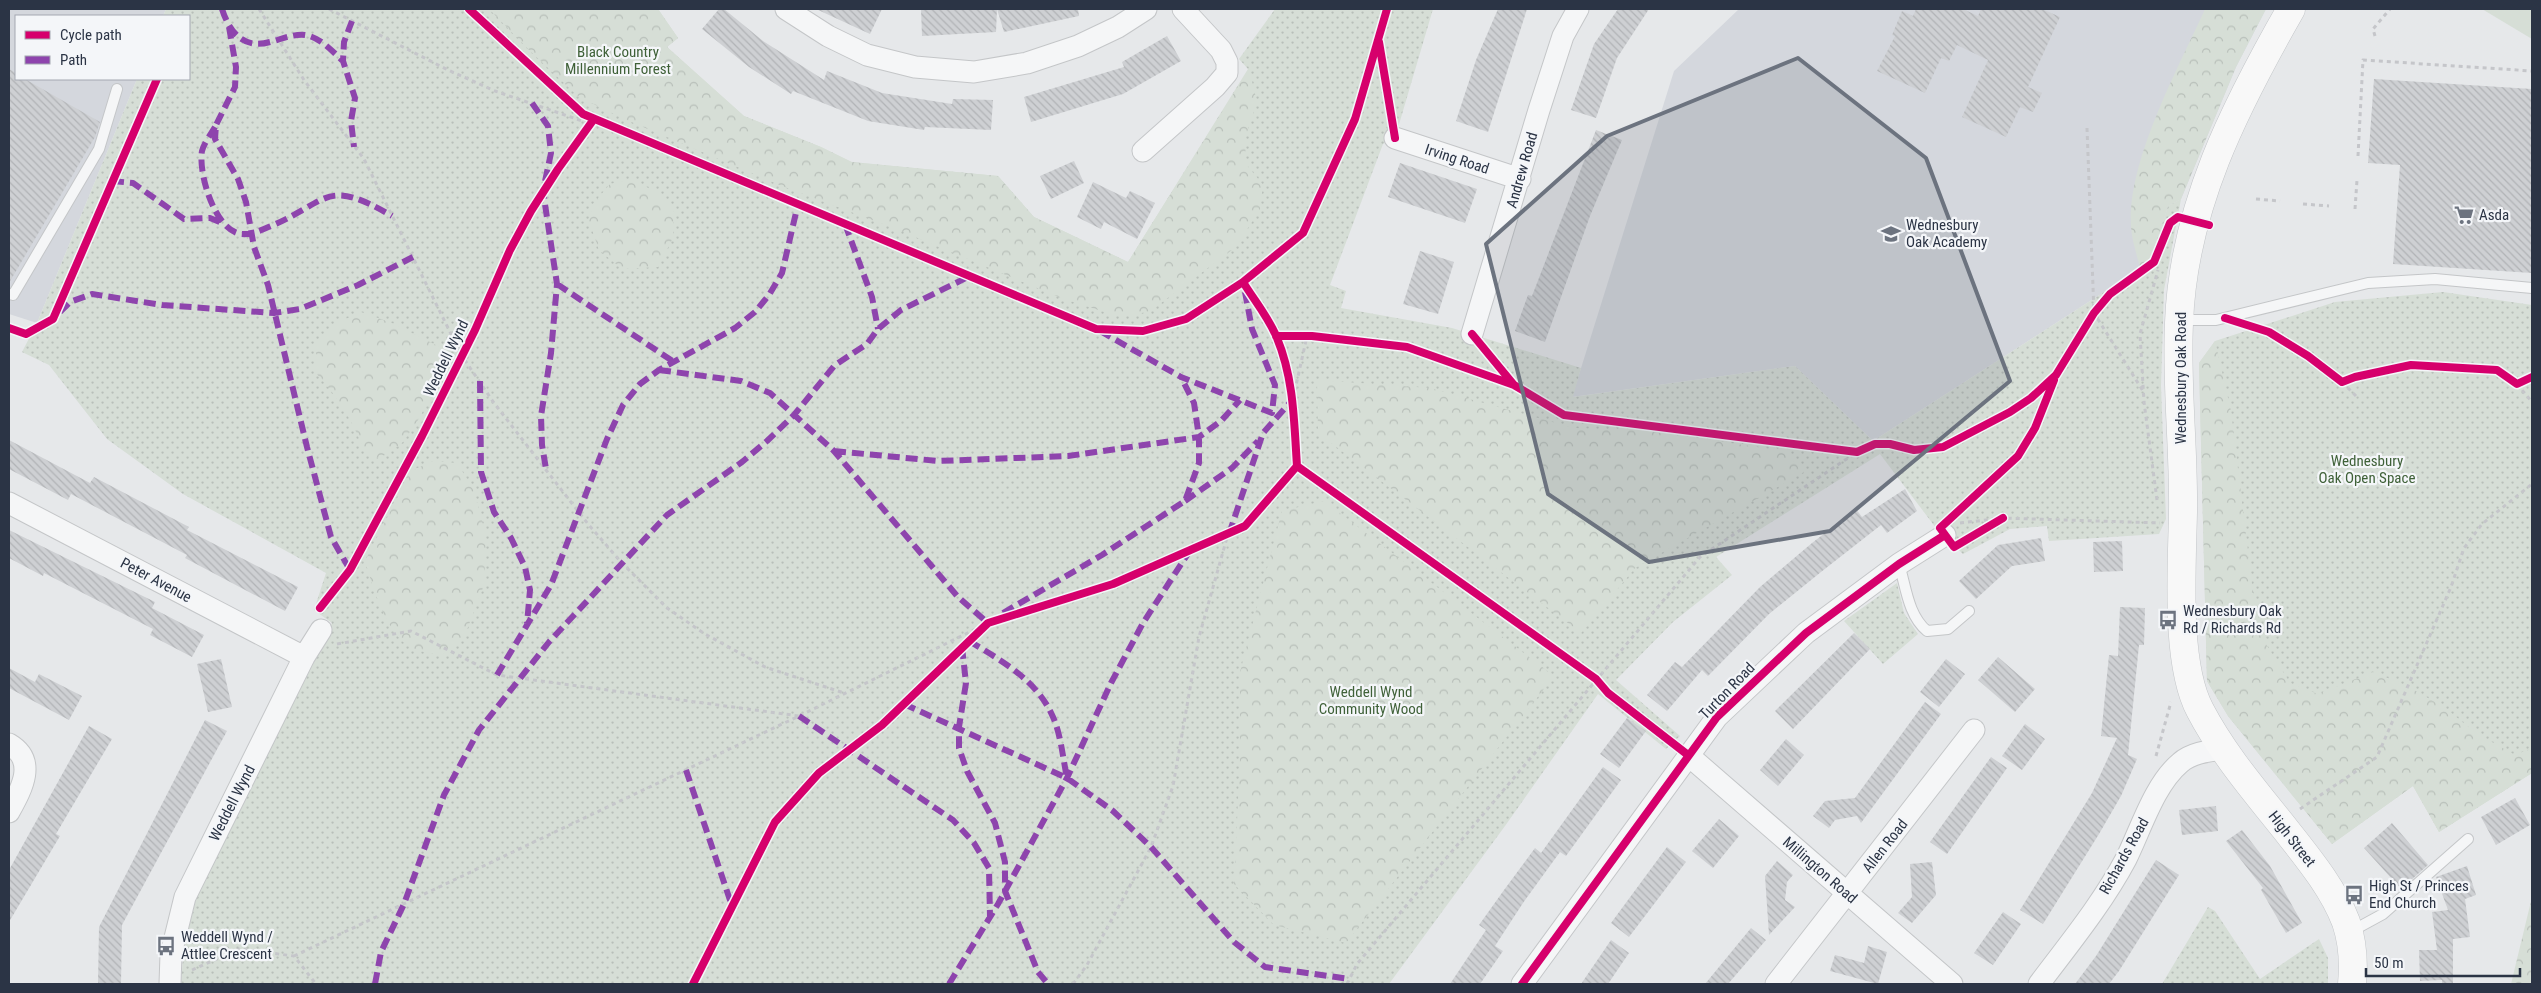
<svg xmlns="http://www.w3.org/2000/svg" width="2541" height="993" viewBox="0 0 2541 993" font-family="'Roboto Condensed',sans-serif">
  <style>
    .built { fill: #d4d7dd }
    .green { fill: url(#green-dots) }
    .forest { fill: url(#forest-crowns) }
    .pitch { fill: #d6ded6 }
    .building { fill: url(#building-back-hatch) }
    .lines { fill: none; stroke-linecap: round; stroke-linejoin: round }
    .service-casing { stroke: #c4c6c8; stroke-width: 12 }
    .minor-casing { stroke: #c4c6c8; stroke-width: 23 }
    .primary-casing { stroke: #c2c5c8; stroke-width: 29 }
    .path { stroke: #c5c6ca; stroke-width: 3; stroke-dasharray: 4 4; stroke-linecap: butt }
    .service { stroke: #f5f6f7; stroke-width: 10 }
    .minor { stroke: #f5f6f7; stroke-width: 21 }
    .primary { stroke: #f8f8f8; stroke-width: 28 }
    .quiet { stroke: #8e44ad; stroke-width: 6; stroke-dasharray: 12 6; stroke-linecap: butt }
    .cycleway-casing { stroke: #f4f6f9; stroke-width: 11 }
    .cycleway { stroke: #d6006c; stroke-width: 8 }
    .marked { fill: #6c737f; fill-opacity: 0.2; stroke: #6c737f; stroke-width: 4; stroke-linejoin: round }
    .labels { text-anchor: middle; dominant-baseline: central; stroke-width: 4.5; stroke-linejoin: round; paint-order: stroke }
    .park-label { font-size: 15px; fill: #3f6138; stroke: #f4f6f9 }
    .street-label { font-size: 15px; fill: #2b3445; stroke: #f4f6f9 }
    .poi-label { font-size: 15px; fill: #2b3445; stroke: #f4f6f9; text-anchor: start }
  </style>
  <defs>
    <pattern id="green-dots" width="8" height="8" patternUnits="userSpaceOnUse" patternTransform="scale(1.25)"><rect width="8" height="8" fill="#d6ded6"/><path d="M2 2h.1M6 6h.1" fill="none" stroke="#b8bfb9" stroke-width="1.8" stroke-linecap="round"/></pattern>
    <pattern id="forest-crowns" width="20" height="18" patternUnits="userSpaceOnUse" patternTransform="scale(1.25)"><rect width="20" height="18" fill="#d6ded6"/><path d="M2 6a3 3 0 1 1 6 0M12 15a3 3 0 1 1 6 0" fill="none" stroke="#b8bfb9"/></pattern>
    <pattern id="building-back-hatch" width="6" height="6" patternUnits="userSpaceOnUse" patternTransform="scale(1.25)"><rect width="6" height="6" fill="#ced0d3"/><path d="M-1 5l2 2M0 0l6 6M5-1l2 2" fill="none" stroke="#b1b3b6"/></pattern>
  </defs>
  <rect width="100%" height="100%" fill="#e6e8ea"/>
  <path class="built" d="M9,9h157l-3,7h-147v63h121l-100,244 -28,-9z
    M1739,9h527l-30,58 -55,132 -13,7 -19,57 -276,178 -78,-75 -223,31 102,-326z"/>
  <path class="green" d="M166,9h492l20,29 -11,9 77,69 77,31 31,15 146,14 36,41 94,45 120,-193 -9,-10 36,-50h158l-38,129 -12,6 -53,141 16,6 -5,17 111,20 129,40 -8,29 222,-31 78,75 276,-178 19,-57 13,-7 -17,91 -3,96 5,133 -7,15 -110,7 -2,-15 -37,3 -47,25 -27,-26 -56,-74 -164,103 16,18 -59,47 -57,58 64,56 -14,13 -68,-55 -93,132 -116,158h-1208l4,-56 23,-60 124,-245 -18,-13 12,-37 -143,-79 -76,-55 -58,-74 -27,-13 15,-29 100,-244h52v-63h-26z
    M2443,292l89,13v468l-93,59 -26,-46 -81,58 -104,-128 -21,-35 -8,-318 16,-22 120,-39z
    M1897,583l7,30 14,21 -35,30 -39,-43z
    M2208,907l7,4 45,68 59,-40 9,19v26h-166z"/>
  <path class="forest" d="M489,9h169l20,29 -11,9 77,69 77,31 30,15 147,14 36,41 94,45 121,-193 8,33 -12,36 1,26 17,21 -3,24 -24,38 -87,65 -32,4 -56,-18 -165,-69 -114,-43 -160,-68 -43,-21 -48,-45z
    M2205,9h61l-30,58 -55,132 -13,7 -19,57 -9,5c-3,-13 -8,-27 -9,-41 -4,-66 47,-158 74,-218z
    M631,179l27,14 16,19 -1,26 -15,29 -36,2 -23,-19 -10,-29 4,-17 17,-20z
    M361,312l31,11 50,25 -1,26 -21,43 -17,25 -24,17 -14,-7c-14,-34 -25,-52 -49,-79v-28l21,-22z
    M2215,341l16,70 23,190 12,43 24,39 28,11 55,-22 36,15 36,21 31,25 39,22 17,-7v25l-93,59 -26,-46 -81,58 -104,-128 -21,-35 -8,-318z
    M1317,380l113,8 144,40 77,3 133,20 20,21 -169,96 -54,65 -263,-200z
    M433,461l24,2 17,27 12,46 -2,49 -19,50 -24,21c-10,-3 -26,-5 -34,-11 -22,-16 -35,-60 -42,-84l46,-90z
    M1324,501l230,175 -208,267 -72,-18 -40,-41 6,-125v-87l42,-161z
    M2532,897v87h-21z"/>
  <path class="pitch" d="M2482,9h50v30z"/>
  <path class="building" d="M719,9h5l39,32 61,39 3,-9 55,22 70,11 1,-5 40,1 -2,30 -66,-3 -1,3 -56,-9 -75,-30 -2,3 -42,-27 -47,-38z
    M816,9h66l-12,25z
    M921,9h76l-1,23 -74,4z
    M997,9h81l1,7 -75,16z
    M1498,9h29l-39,123 -32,-11 20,-61z
    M1618,9h31l-32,49 -21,60 -25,-8 23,-66z
    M1916,9h47l15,7 3,-7h61l18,8 -32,70 14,6 -9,19 -13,-5 -14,30 -44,-20 26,-57 -31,-15 -8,16 -8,-3 -16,35 -48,-22 18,-35 -3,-1 10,-24 11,5z
    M1167,36l14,25 -58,33 -92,28 -7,-25 100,-30 -2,-5z
    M9,69l7,4v6h9l75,43 -5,15 -86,146z
    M2374,79l158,10v184l-139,-9 7,-99 -32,-2z
    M1596,130l26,10 -32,76 -45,126 -30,-11 13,-36 4,1z
    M1074,161l10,22 -33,16 -11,-23z
    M1400,163l77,26 -12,34 -77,-26z
    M1093,182l33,16 4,-7 25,12 -18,36 -33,-17 -3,7 -24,-12z
    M1420,251l34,11 -16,52 -35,-10z
    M9,440l81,43 4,-6 95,50 -2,3 111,57 -13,24 -100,-53 2,-3 -116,-61 -3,6 -59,-31z
    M1905,489l12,22 -30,22 -6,-8 -60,47 -52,42 -61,62 -6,-6 -35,41 -20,-16 28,-33 7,5 78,-80 52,-44 44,-34 6,8z
    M9,530l146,72 -3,6 52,27 -12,22 -42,-22 3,-6 -109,-56 -1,3 -34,-18z
    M2041,538l4,23 -33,5 -36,33 -17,-18 39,-36z
    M2122,541l1,30 -29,1 -1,-30z
    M2120,607l25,1 -1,37h-5l-11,110 9,4 -16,37 -22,38 -56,90 -23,-14 72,-117 25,-55 -16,-2 8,-81 9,1z
    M1854,633l16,16 -77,80 -18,-18z
    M1998,657l37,32 -20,23 -37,-32z
    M221,659l11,48 -24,5 -11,-48z
    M1946,659l19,15 -26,33 -19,-15z
    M9,668l26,14 4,-8 43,22 -13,24 -60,-32z
    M1925,702l16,12 -80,109 -4,-7 -22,4 -6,8 -16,-12 12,-15 30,-3z
    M1627,718l19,13 -27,37 -19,-14z
    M205,720l22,11 -105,194 -1,59h-23l1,-57z
    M2025,724l20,15 -23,31 -20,-14z
    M89,726l23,13 -56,95 4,2 -51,86v-52z
    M1786,739l18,16 -26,31 -18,-16z
    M1991,757l16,11 -60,86 -17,-12z
    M1603,767l18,13 -55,76 -6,-4 -37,51 -28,43 8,5 -23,33h-30l36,-54 -7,-5 25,-35 31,-42 6,5z
    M2515,798l15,27 -34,20 -15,-28z
    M2216,806l2,25 -36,4 -3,-25z
    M1719,819l20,17 -26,32 -21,-17z
    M2392,823l36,42 -27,24 -37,-41z
    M2242,830l28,36 32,57 -16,10 -25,-43 2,-2 -37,-47z
    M1667,847l19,15 -57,75 -18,-14z
    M2156,860l23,15 -60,96 -10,13h-34l21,-28z
    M1777,861l16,14 -6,7 -2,18 10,7 -26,28 -4,-59z
    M1932,862l4,33 -24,28 -14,-10 14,-16 -2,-33z
    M2467,866l9,29 -11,4 5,38 -17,2v45h-11v-4l-22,1 -1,-31h18l-5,-38 16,-2 -12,-33z
    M2003,912l18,12 -28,41 -19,-12z
    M1751,928l15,12 -38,44h-23z
    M1611,940l18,13 -21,31h-27z
    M1868,946l19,6 -9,32 -48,-13 5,-16 29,8z"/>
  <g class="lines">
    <defs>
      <path id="service" d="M9,294l4,1 86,-146 18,-60
        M2181,320h35l152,-37 67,-4 97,9
        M1899,564c7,23 9,51 28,67l21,-2 21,-18
        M2350,932l33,-18 85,-75"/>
      <path id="minor" d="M786,9l42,27 39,19 48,12 59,5 53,-9 51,-17 40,-19 28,-18
        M1395,138l125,41
        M1143,151l72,-64 12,-14v-11l-6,-12 -38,-41
        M1472,334l67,-224 24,-74 15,-27
        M9,503l295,154
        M9,744c29,17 12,46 0,68
        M1688,755l264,229
        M170,984l1,-30 14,-57 119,-240 17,-27
        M1522,984l195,-267 89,-84 93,-69 46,-29
        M1776,984l198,-254
        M2039,984c30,-40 63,-80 87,-125 15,-30 28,-74 54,-96 11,-10 28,-12 43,-14"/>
      <path id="primary" d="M2291,9c-56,98 -108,199 -112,314 -3,63 5,126 4,189 -1,55 -8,151 17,198 23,44 55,81 86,120 22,28 47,58 60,92 7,21 8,41 6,62"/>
    </defs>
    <use href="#service" class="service-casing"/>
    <use href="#minor" class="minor-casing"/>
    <use href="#primary" class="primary-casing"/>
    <path class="path" d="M259,9l45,71 60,79 98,197 32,47 94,121 33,38 46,46 38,26 60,33 79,26
      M329,9l119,61 47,21 96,33
      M2375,36l-2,-7 17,-20
      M2087,128l7,185 49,78
      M2358,156l5,-96 169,11
      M2256,199l24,2
      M2303,204l26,2
      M2355,209l2,-29
      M2342,382l14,14
      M2517,384l15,18
      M1293,399l14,-63
      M2157,500l-13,-98 -4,-68 18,-64
      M1960,523l43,-5 157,5
      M337,644l74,-13 86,44 302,41
      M2156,756l15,-54
      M2300,809l77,-52 74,-170 13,-39 18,-24 50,-40
      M294,956l505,-240 189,-93
      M192,970l47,-21 55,7 22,28
      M1073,984l14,-19 64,-118 22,-61 26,-149 29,-103
      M1347,984l10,-20 343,-407 157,-105"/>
    <use href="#service" class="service"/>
    <use href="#minor" class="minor"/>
    <use href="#primary" class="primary"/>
    <path class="quiet" d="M222,9c7,22 21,41 48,33 12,-3 22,-8 35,-7 15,2 28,17 38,26
      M352,21l-8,21 -1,19 12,37 -4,23 3,26
      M229,27l7,40 -1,20 -19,38 -1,14 23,40 8,23 8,45 14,38 39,162 24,90 19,33
      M532,103l16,23 3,27 -8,38 14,93 -6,69 -10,63 1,29 4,24
      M215,127c-4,7 -11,16 -13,24 -4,22 13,81 40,83 10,1 19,-4 29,-8 59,-25 54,-49 121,-10
      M112,181l21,2 51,36 26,-1 12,5
      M845,224l27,73 6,32
      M557,284l117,78
      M60,312l10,-10 22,-8 70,11 112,8 26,-4 58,-24 55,-28
      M1100,331l81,46 91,36 3,-28 -23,-56 -7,-37
      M659,370l82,11 29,12 64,58 124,146 30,26 3,-2
      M480,381l1,91 13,40 17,26 14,29 5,23 -3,34
      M834,451l104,10 130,-5 131,-19 22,-16 19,-21
      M1185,501l47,-33 26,-27
      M1229,534l34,-101 30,-34
      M1003,613l99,-58 83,-54 14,-38v-26l-5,-34 -13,-26
      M969,641c33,20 68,39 84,76 8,18 10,42 14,61
      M962,647l4,36 -7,44v21l8,23 28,52 10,39v29l33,81 10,12
      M497,675l54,-90 56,-146 16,-34 17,-21 19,-14 76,-42 20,-16 14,-17 13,-22 16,-69
      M904,704l163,74 46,33 38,36 83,95 31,25 85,12
      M799,716l154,104 21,23 15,25 1,49
      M686,770l46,136
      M375,984l6,-32 23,-48 40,-109 35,-65 70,-88 118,-127 75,-53 25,-21 27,-26 41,-50 32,-21 11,-15 23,-19 69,-34
      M949,984l49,-80 69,-126 44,-95 32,-60 46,-71"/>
    <defs>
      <path id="cycleway" d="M469,9l114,105 513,215 47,2 43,-12 57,-37c11,18 26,36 34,56 17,41 17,84 20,128l-52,60 -132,58 -125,39 -106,102 -63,48 -44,49 -82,162
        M1379,42l16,96
        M1243,282l60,-49 52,-114 32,-110
        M2225,318l44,14 39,24 34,26 13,-5 56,-12 86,5 20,14 15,-7
        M9,328l17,6 27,-15 104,-240
        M1472,334l42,51
        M1276,336h36l95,11 107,38 50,30 293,37 18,-8h15l24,6 29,-3 67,-35 21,-14 25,-23 38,-62 16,-19 44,-32 16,-39 8,-6 31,8
        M1297,466l299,213 12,14 80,62
        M2003,518l-49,29 -14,-19 78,-72 17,-28 19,-48
        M320,608l30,-38 72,-134 53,-106 35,-80 21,-39 27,-42 36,-50
        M1522,984l195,-267 89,-84 93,-69 46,-29"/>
    </defs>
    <use href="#cycleway" class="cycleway-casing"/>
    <use href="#cycleway" class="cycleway"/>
  </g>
  <path class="marked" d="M1798,58l128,100 84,223 -180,150 -181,31 -101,-68 -62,-250 121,-108z"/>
  <defs>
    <symbol id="supermarket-bare" viewBox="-9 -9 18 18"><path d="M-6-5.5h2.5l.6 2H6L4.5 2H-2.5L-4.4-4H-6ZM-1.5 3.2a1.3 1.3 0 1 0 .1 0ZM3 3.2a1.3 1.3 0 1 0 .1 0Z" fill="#6c737f" stroke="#f4f6f9" stroke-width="2.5" paint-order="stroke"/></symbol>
    <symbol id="school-bare" viewBox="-9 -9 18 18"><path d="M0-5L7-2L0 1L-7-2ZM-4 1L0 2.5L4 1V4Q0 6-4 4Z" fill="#6c737f" stroke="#f4f6f9" stroke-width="2.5" paint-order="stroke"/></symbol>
    <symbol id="bus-bare" viewBox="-9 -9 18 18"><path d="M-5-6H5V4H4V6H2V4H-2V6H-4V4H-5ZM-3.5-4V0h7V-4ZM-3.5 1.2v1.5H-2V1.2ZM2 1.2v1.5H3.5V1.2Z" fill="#6c737f" stroke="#f4f6f9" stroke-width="2.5" paint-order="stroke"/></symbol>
  </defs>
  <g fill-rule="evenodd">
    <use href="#supermarket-bare" x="2450" y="201" width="28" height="28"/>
    <use href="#school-bare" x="1877" y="220" width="28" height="28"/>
    <use href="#bus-bare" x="2154" y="606" width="28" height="28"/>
    <use href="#bus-bare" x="2340" y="881" width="28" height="28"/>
    <use href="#bus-bare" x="152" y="932" width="28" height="28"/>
  </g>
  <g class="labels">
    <g class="park-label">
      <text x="618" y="52">Black Country<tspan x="618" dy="17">Millennium Forest</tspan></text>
      <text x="2367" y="461">Wednesbury<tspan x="2367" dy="17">Oak Open Space</tspan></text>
      <text x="1371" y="692">Weddell Wynd<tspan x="1371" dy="17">Community Wood</tspan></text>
    </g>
    <g class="street-label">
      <text transform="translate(1457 159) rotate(18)">Irving Road</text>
      <text transform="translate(1522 170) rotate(-74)">Andrew Road</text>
      <text transform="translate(446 358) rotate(-64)">Weddell Wynd</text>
      <text transform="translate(2181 378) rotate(-90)">Wednesbury Oak Road</text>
      <text transform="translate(156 580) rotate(28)">Peter Avenue</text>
      <text transform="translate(1727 691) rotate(-46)">Turton Road</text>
      <text transform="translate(232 803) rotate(-63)">Weddell Wynd</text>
      <text transform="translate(2292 839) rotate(52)">High Street</text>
      <text transform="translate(1885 846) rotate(-52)">Allen Road</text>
      <text transform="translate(2124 856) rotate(-61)">Richards Road</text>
      <text transform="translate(1820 870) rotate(41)">Millington Road</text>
    </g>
    <g class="poi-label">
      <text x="2479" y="215">Asda</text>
      <text x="1906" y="225">Wednesbury<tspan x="1906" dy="17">Oak Academy</tspan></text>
      <text x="2183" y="611">Wednesbury Oak<tspan x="2183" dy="17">Rd / Richards Rd</tspan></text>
      <text x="2369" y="886">High St / Princes<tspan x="2369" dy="17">End Church</tspan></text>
      <text x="181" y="937">Weddell Wynd /<tspan x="181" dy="17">Attlee Crescent</tspan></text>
    </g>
  </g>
  <rect width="2541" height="993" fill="none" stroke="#2b3445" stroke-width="20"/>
  <rect x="15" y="15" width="175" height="65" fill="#f4f6f9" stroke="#a4a8b1"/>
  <rect x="25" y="31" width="25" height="8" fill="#d6006c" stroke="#a4a8b1"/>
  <text x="60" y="40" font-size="15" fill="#2b3445">Cycle path</text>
  <rect x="25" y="56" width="25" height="8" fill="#8e44ad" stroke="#a4a8b1"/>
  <text x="60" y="65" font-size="15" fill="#2b3445">Path</text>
  <path d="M2366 968v8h154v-8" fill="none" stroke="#2b3445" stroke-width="2.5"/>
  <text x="2374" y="968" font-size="15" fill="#2b3445" stroke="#f4f6f9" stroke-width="4" paint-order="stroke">50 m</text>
</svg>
